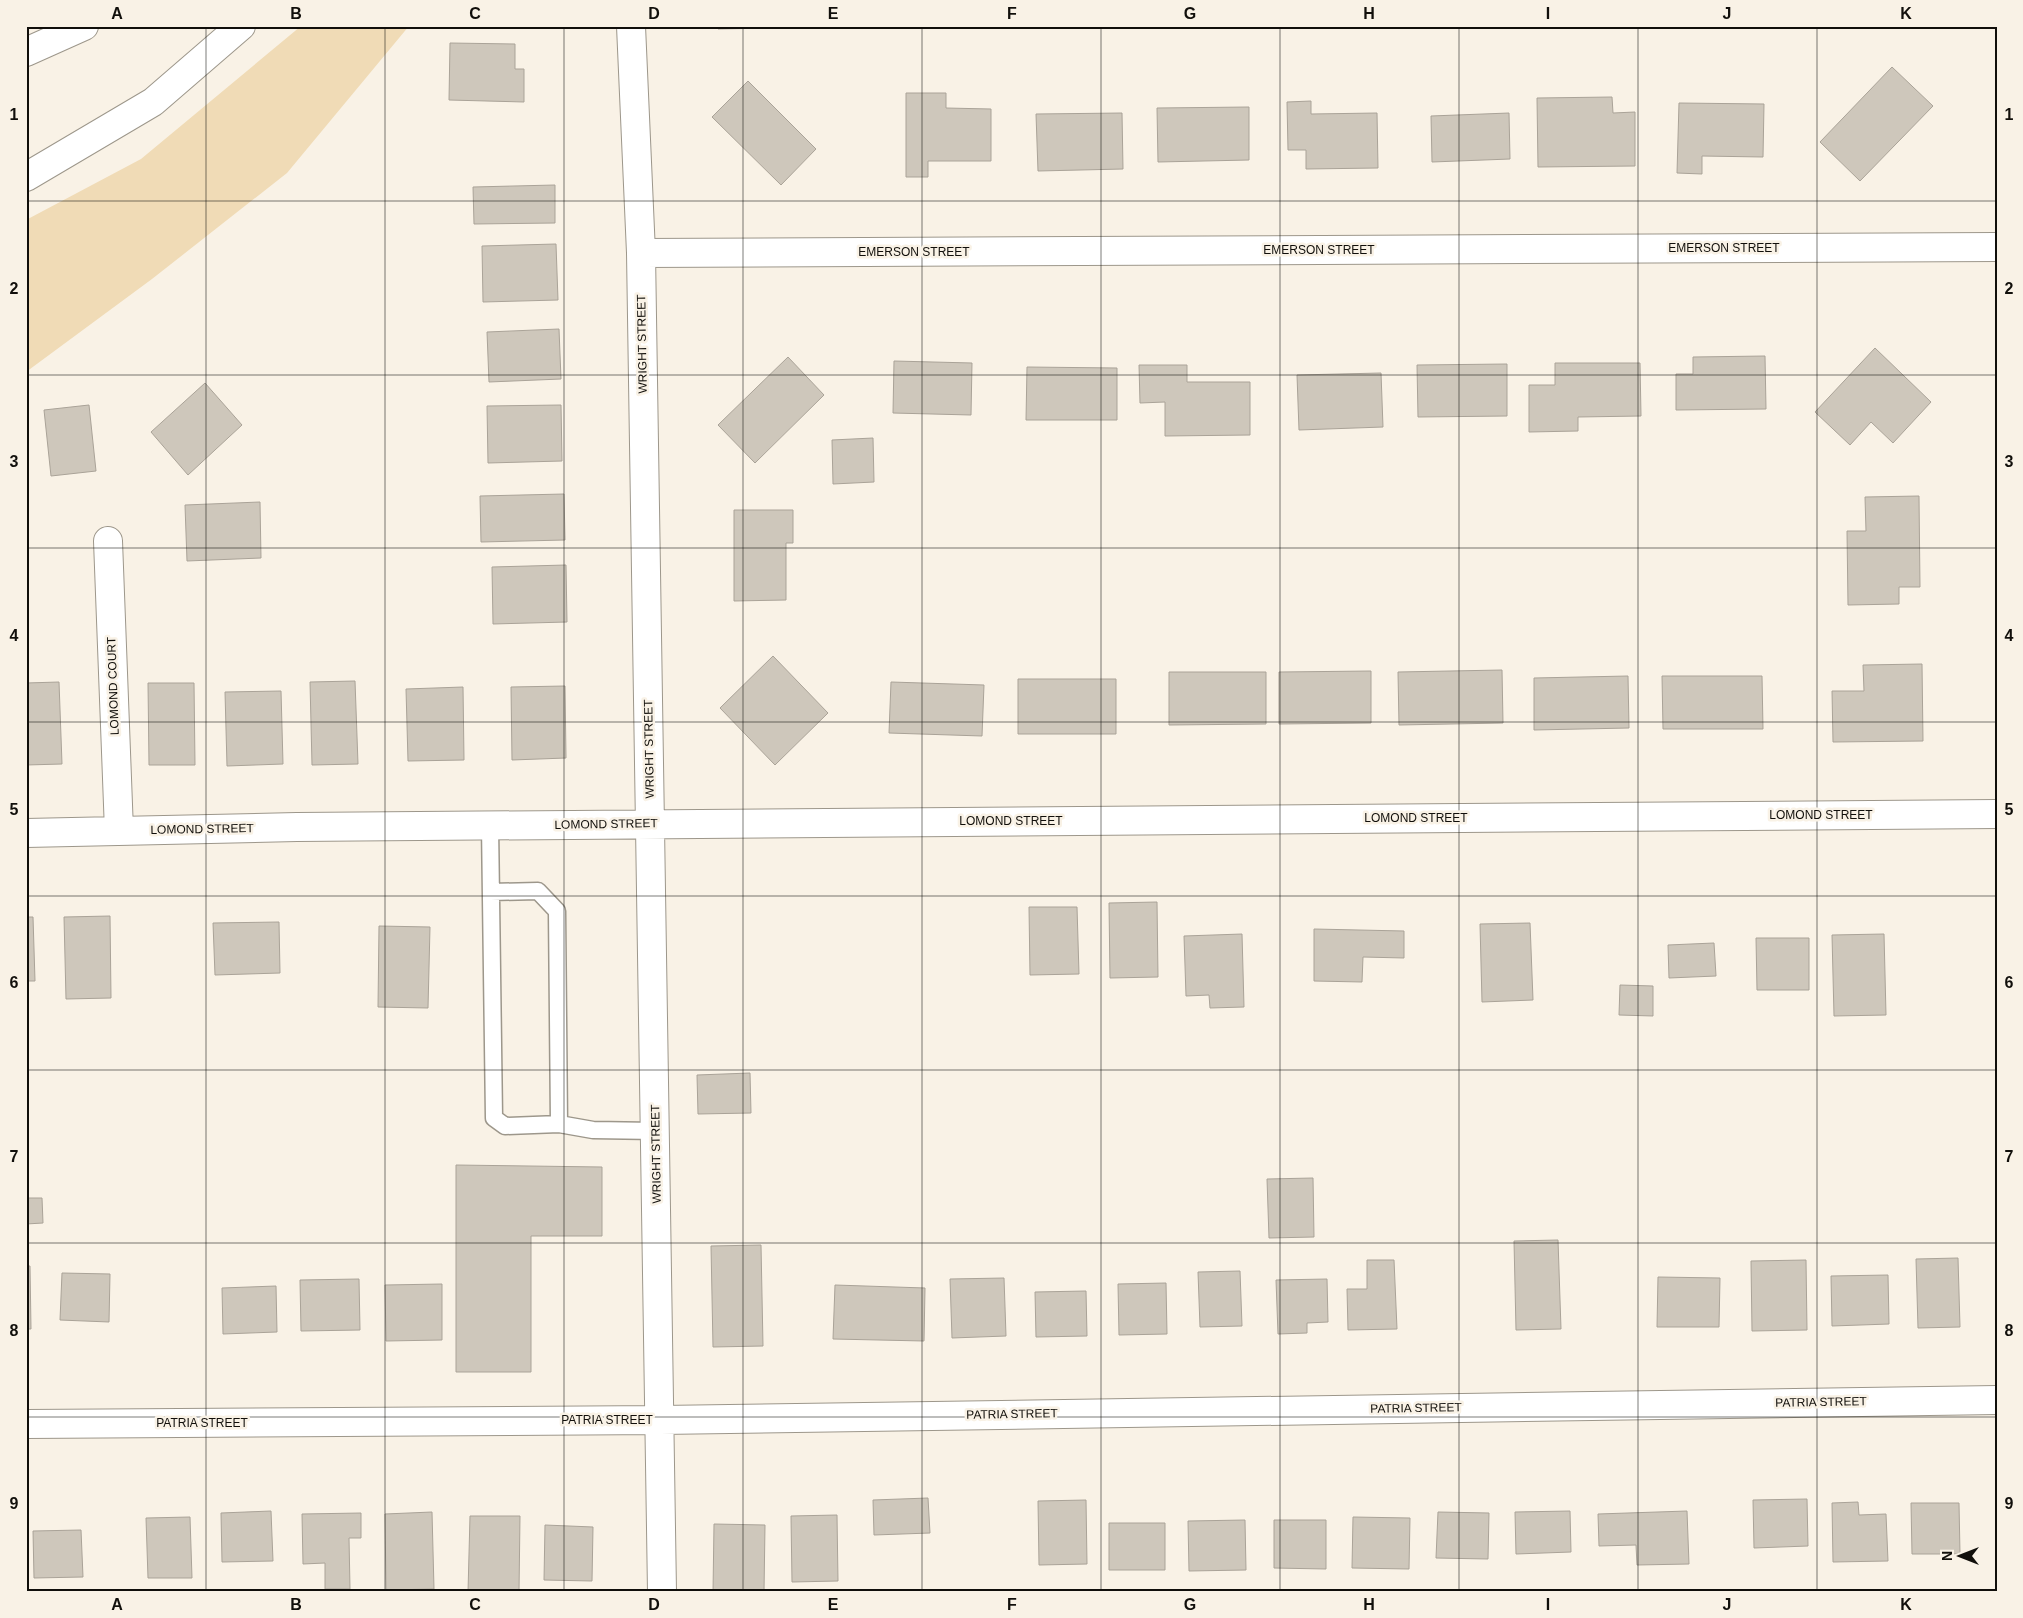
<svg xmlns="http://www.w3.org/2000/svg" width="2023" height="1618" viewBox="0 0 2023 1618" font-family="Arial,sans-serif">
  <style>
    .green { fill: #f0dbb6 }
    .building { fill: #cec7bb; stroke: #aaa398 }
    .lines { fill: none; stroke-linecap: round; stroke-linejoin: round }
    .lane-casing { stroke: #9d978b; stroke-width: 19 }
    .street-casing { stroke: #9d978b; stroke-width: 30 }
    .highway-casing { stroke: #9d978b; stroke-width: 30 }
    .lane { stroke: #fff; stroke-width: 16 }
    .street { stroke: #fff; stroke-width: 28 }
    .highway { stroke: #fff; stroke-width: 28 }
    .grid { fill: none; stroke: #110f0b; stroke-width: 1; stroke-opacity: 0.55 }
    .labels { text-anchor: middle; dominant-baseline: central; stroke-width: 5; stroke-linejoin: round; paint-order: stroke }
    .street-label { font-size: 12px; fill: #110f0b; stroke: #f9f2e6 }
    .neatline { fill: none; stroke: #110f0b; stroke-width: 2 }
    .grid-label { font-size: 16px; text-anchor: middle; font-weight: bold; fill: #110f0b }
  </style>
  <rect width="100%" height="100%" fill="#f9f2e6"/>
  <path class="green" d="M301,26h108l-122,147 -135,106 -126,93v-152l115,-61z"/>
  <path class="building" d="M718,26h56v2l-56,1z
    M450,43l65,1v25h9v33l-75,-2z
    M1892,67l41,39 -73,75 -40,-39z
    M748,81l68,68 -35,36 -69,-68z
    M906,93h40v15l45,1v52h-63v16h-22z
    M1612,97l1,16 22,-1v54l-97,1 -1,-69z
    M1311,101v13l66,-1 1,55 -72,1v-19h-18l-1,-48z
    M1679,103l85,1 -1,53 -61,-1v18l-25,-1z
    M1249,107v53l-91,2 -1,-54z
    M1122,113l1,56 -85,2 -2,-57z
    M1509,113l1,46 -78,3 -1,-46z
    M555,185v38l-81,1 -1,-37z
    M556,244l2,56 -75,2 -1,-56z
    M559,329l2,50 -72,3 -2,-50z
    M1875,348l56,54 -38,41 -22,-21 -21,23 -35,-33z
    M1765,356l1,53 -90,1v-36h17v-17z
    M788,357l36,38 -69,68 -37,-38z
    M894,361l78,2 -1,52 -78,-2z
    M1555,363h85l1,53 -63,1v14l-49,1v-47h26z
    M1507,364v52l-89,1 -1,-52z
    M1139,365h48v17h63v53l-85,1v-34l-25,1z
    M1027,367l90,1v52h-91z
    M1381,373l2,54 -84,3 -2,-55z
    M205,383l37,42 -54,50 -37,-43z
    M89,405l7,66 -45,5 -7,-66z
    M561,405l1,56 -74,2 -1,-57z
    M873,438l1,44 -41,2 -1,-44z
    M564,494l1,46 -84,2 -1,-46z
    M1919,496l1,91h-21v17l-51,1 -1,-74h19l-1,-34z
    M260,502l1,56 -74,3 -2,-56z
    M734,510h59v33h-7v57l-52,1z
    M566,565l1,57 -74,2 -1,-57z
    M773,656l55,57 -53,52 -55,-57z
    M1922,664l1,77 -90,1 -1,-51h32l-1,-26z
    M1502,670l1,53 -104,2 -1,-53z
    M1371,671v52l-92,1v-52z
    M1169,672h97v52l-97,1z
    M1628,676l1,52 -95,2v-52z
    M1662,676h100l1,53h-100z
    M1018,679h98v55h-98z
    M355,681l3,83 -46,1 -2,-83z
    M59,682l3,82 -36,1v-82z
    M891,682l93,3 -2,51 -93,-3z
    M148,683h46l1,82h-46z
    M565,686l1,72 -54,2 -1,-73z
    M463,687l1,73 -56,1 -2,-72z
    M281,691l2,73 -56,2 -2,-74z
    M1157,902l1,75 -48,1 -1,-75z
    M1029,907h48l2,67 -49,1z
    M110,916l1,82 -45,1 -2,-82z
    M26,917h7l2,64h-9z
    M279,922l1,51 -65,2 -2,-52z
    M1530,923l3,77 -51,2 -2,-78z
    M379,926l51,1 -2,81 -50,-1z
    M1314,929l90,2v27l-41,-1 -1,25 -48,-1z
    M1242,934l2,73 -34,1 -1,-13 -23,1 -2,-60z
    M1884,934l2,81 -52,1 -2,-81z
    M1756,938h53v52h-52z
    M1714,943l2,33 -47,2 -1,-33z
    M1620,985l33,1v30l-34,-1z
    M750,1073l1,40 -53,1 -1,-39z
    M456,1165l146,2v69h-71v136h-75z
    M1313,1178l1,59 -45,1 -2,-59z
    M26,1198h16l1,25 -17,1z
    M1558,1240l3,89 -45,1 -2,-89z
    M761,1245l2,101 -50,1 -2,-101z
    M1958,1258l2,69 -42,1 -2,-69z
    M1367,1260h27l3,69 -49,1 -1,-41h20z
    M1806,1260l1,70 -55,1 -1,-70z
    M26,1266h4l1,63h-5z
    M1240,1271l2,55 -42,1 -2,-55z
    M62,1273l48,1 -1,48 -49,-2z
    M1888,1275l1,49 -57,2 -1,-50z
    M1658,1277l62,1 -1,49h-62z
    M1004,1278l2,58 -54,2 -2,-59z
    M359,1279l1,51 -59,1 -1,-51z
    M1327,1279l1,43 -21,1v10l-29,1 -2,-54z
    M1166,1283l1,51 -48,1 -1,-51z
    M442,1284v56l-56,1 -1,-56z
    M835,1285l90,3 -1,53 -91,-2z
    M276,1286l1,46 -54,2 -1,-46z
    M1086,1291l1,45 -51,1 -1,-45z
    M928,1498l2,35 -56,2 -1,-35z
    M1807,1499l1,47 -54,2 -1,-48z
    M1086,1500l1,64 -48,1 -1,-64z
    M1858,1502l1,13 27,-1 2,47 -55,1 -1,-59z
    M1911,1503h48l1,51h-48z
    M271,1511l2,50 -51,1 -1,-49z
    M1570,1511l1,41 -55,2 -1,-42z
    M1687,1511l2,53 -52,1 -1,-20 -37,1 -1,-32z
    M432,1512l2,77 -48,1 -1,-76z
    M1438,1512l51,1 -1,46 -52,-1z
    M361,1513v25h-12l1,51h-25v-26l-22,1 -1,-50z
    M837,1515l1,66 -46,1 -1,-66z
    M470,1516h50l-1,76h-51z
    M190,1517l2,61h-44l-2,-60z
    M1353,1517l57,1 -1,51 -57,-1z
    M1245,1520l1,50 -57,1 -1,-50z
    M1274,1520h52v49l-52,-1z
    M1109,1523h56v47h-56z
    M714,1524l51,1 -1,67h-51z
    M545,1525l48,2 -1,54 -48,-1z
    M81,1530l2,47 -49,1 -1,-47z"/>
  <g class="lines">
    <defs>
      <path id="lane" d="M490,825l4,293 11,8 54,-2 34,6 63,1
        M491,892l47,-1 19,20 2,213"/>
      <path id="street" d="M631,26l10,227 21,1339
        M641,253l1356,-6
        M108,541l11,290
        M26,833l271,-6 1700,-13
        M26,1424l635,-4 1336,-20"/>
      <path id="highway" d="M26,52l58,-26
        M26,177l127,-75 88,-76"/>
    </defs>
    <use href="#lane" class="lane-casing"/>
    <use href="#street" class="street-casing"/>
    <use href="#highway" class="highway-casing"/>
    <use href="#lane" class="lane"/>
    <use href="#street" class="street"/>
    <use href="#highway" class="highway"/>
  </g>
  <path class="grid" d="M206,26v1566M385,26v1566M564,26v1566M743,26v1566M922,26v1566M1101,26v1566M1280,26v1566M1459,26v1566M1638,26v1566M1817,26v1566M26,201h1971M26,375h1971M26,548h1971M26,722h1971M26,896h1971M26,1070h1971M26,1243h1971M26,1417h1971"/>
  <g class="labels">
    <g class="street-label">
      <text x="1724" y="248">EMERSON STREET</text>
      <text x="1319" y="250">EMERSON STREET</text>
      <text x="914" y="252">EMERSON STREET</text>
      <text transform="translate(642 344) rotate(-91)">WRIGHT STREET</text>
      <text transform="translate(113 686) rotate(-92)">LOMOND COURT</text>
      <text transform="translate(649 749) rotate(-91)">WRIGHT STREET</text>
      <text x="1821" y="815">LOMOND STREET</text>
      <text x="1416" y="818">LOMOND STREET</text>
      <text x="1011" y="821">LOMOND STREET</text>
      <text transform="translate(606 824) rotate(-1)">LOMOND STREET</text>
      <text transform="translate(202 829) rotate(-1)">LOMOND STREET</text>
      <text transform="translate(656 1154) rotate(-91)">WRIGHT STREET</text>
      <text transform="translate(1821 1402) rotate(-1)">PATRIA STREET</text>
      <text transform="translate(1416 1408) rotate(-1)">PATRIA STREET</text>
      <text transform="translate(1012 1414) rotate(-1)">PATRIA STREET</text>
      <text x="607" y="1420">PATRIA STREET</text>
      <text x="202" y="1423">PATRIA STREET</text>
    </g>
  </g>
  <rect width="2023" height="1618" fill="none" stroke="#f9f2e6" stroke-width="55"/>
  <g transform="translate(1960 1556) rotate(270)" stroke="#f9f2e6" stroke-width="4" paint-order="stroke">
  <path d="M0-4L9 19L0 12L-9 19Z" fill="#110f0b"/>
  <text y="-8" font-size="14" font-weight="bold" text-anchor="middle" fill="#110f0b">N</text>
  </g>
  <rect x="28" y="28" width="1968" height="1562" class="neatline"/>
  <g class="grid-label">
    <text x="117" y="19">A</text>
    <text x="296" y="19">B</text>
    <text x="475" y="19">C</text>
    <text x="654" y="19">D</text>
    <text x="833" y="19">E</text>
    <text x="1012" y="19">F</text>
    <text x="1190" y="19">G</text>
    <text x="1369" y="19">H</text>
    <text x="1548" y="19">I</text>
    <text x="1727" y="19">J</text>
    <text x="1906" y="19">K</text>
    <text x="14" y="120">1</text>
    <text x="2009" y="120">1</text>
    <text x="14" y="294">2</text>
    <text x="2009" y="294">2</text>
    <text x="14" y="467">3</text>
    <text x="2009" y="467">3</text>
    <text x="14" y="641">4</text>
    <text x="2009" y="641">4</text>
    <text x="14" y="815">5</text>
    <text x="2009" y="815">5</text>
    <text x="14" y="988">6</text>
    <text x="2009" y="988">6</text>
    <text x="14" y="1162">7</text>
    <text x="2009" y="1162">7</text>
    <text x="14" y="1336">8</text>
    <text x="2009" y="1336">8</text>
    <text x="14" y="1509">9</text>
    <text x="2009" y="1509">9</text>
    <text x="117" y="1610">A</text>
    <text x="296" y="1610">B</text>
    <text x="475" y="1610">C</text>
    <text x="654" y="1610">D</text>
    <text x="833" y="1610">E</text>
    <text x="1012" y="1610">F</text>
    <text x="1190" y="1610">G</text>
    <text x="1369" y="1610">H</text>
    <text x="1548" y="1610">I</text>
    <text x="1727" y="1610">J</text>
    <text x="1906" y="1610">K</text>
  </g>
</svg>
